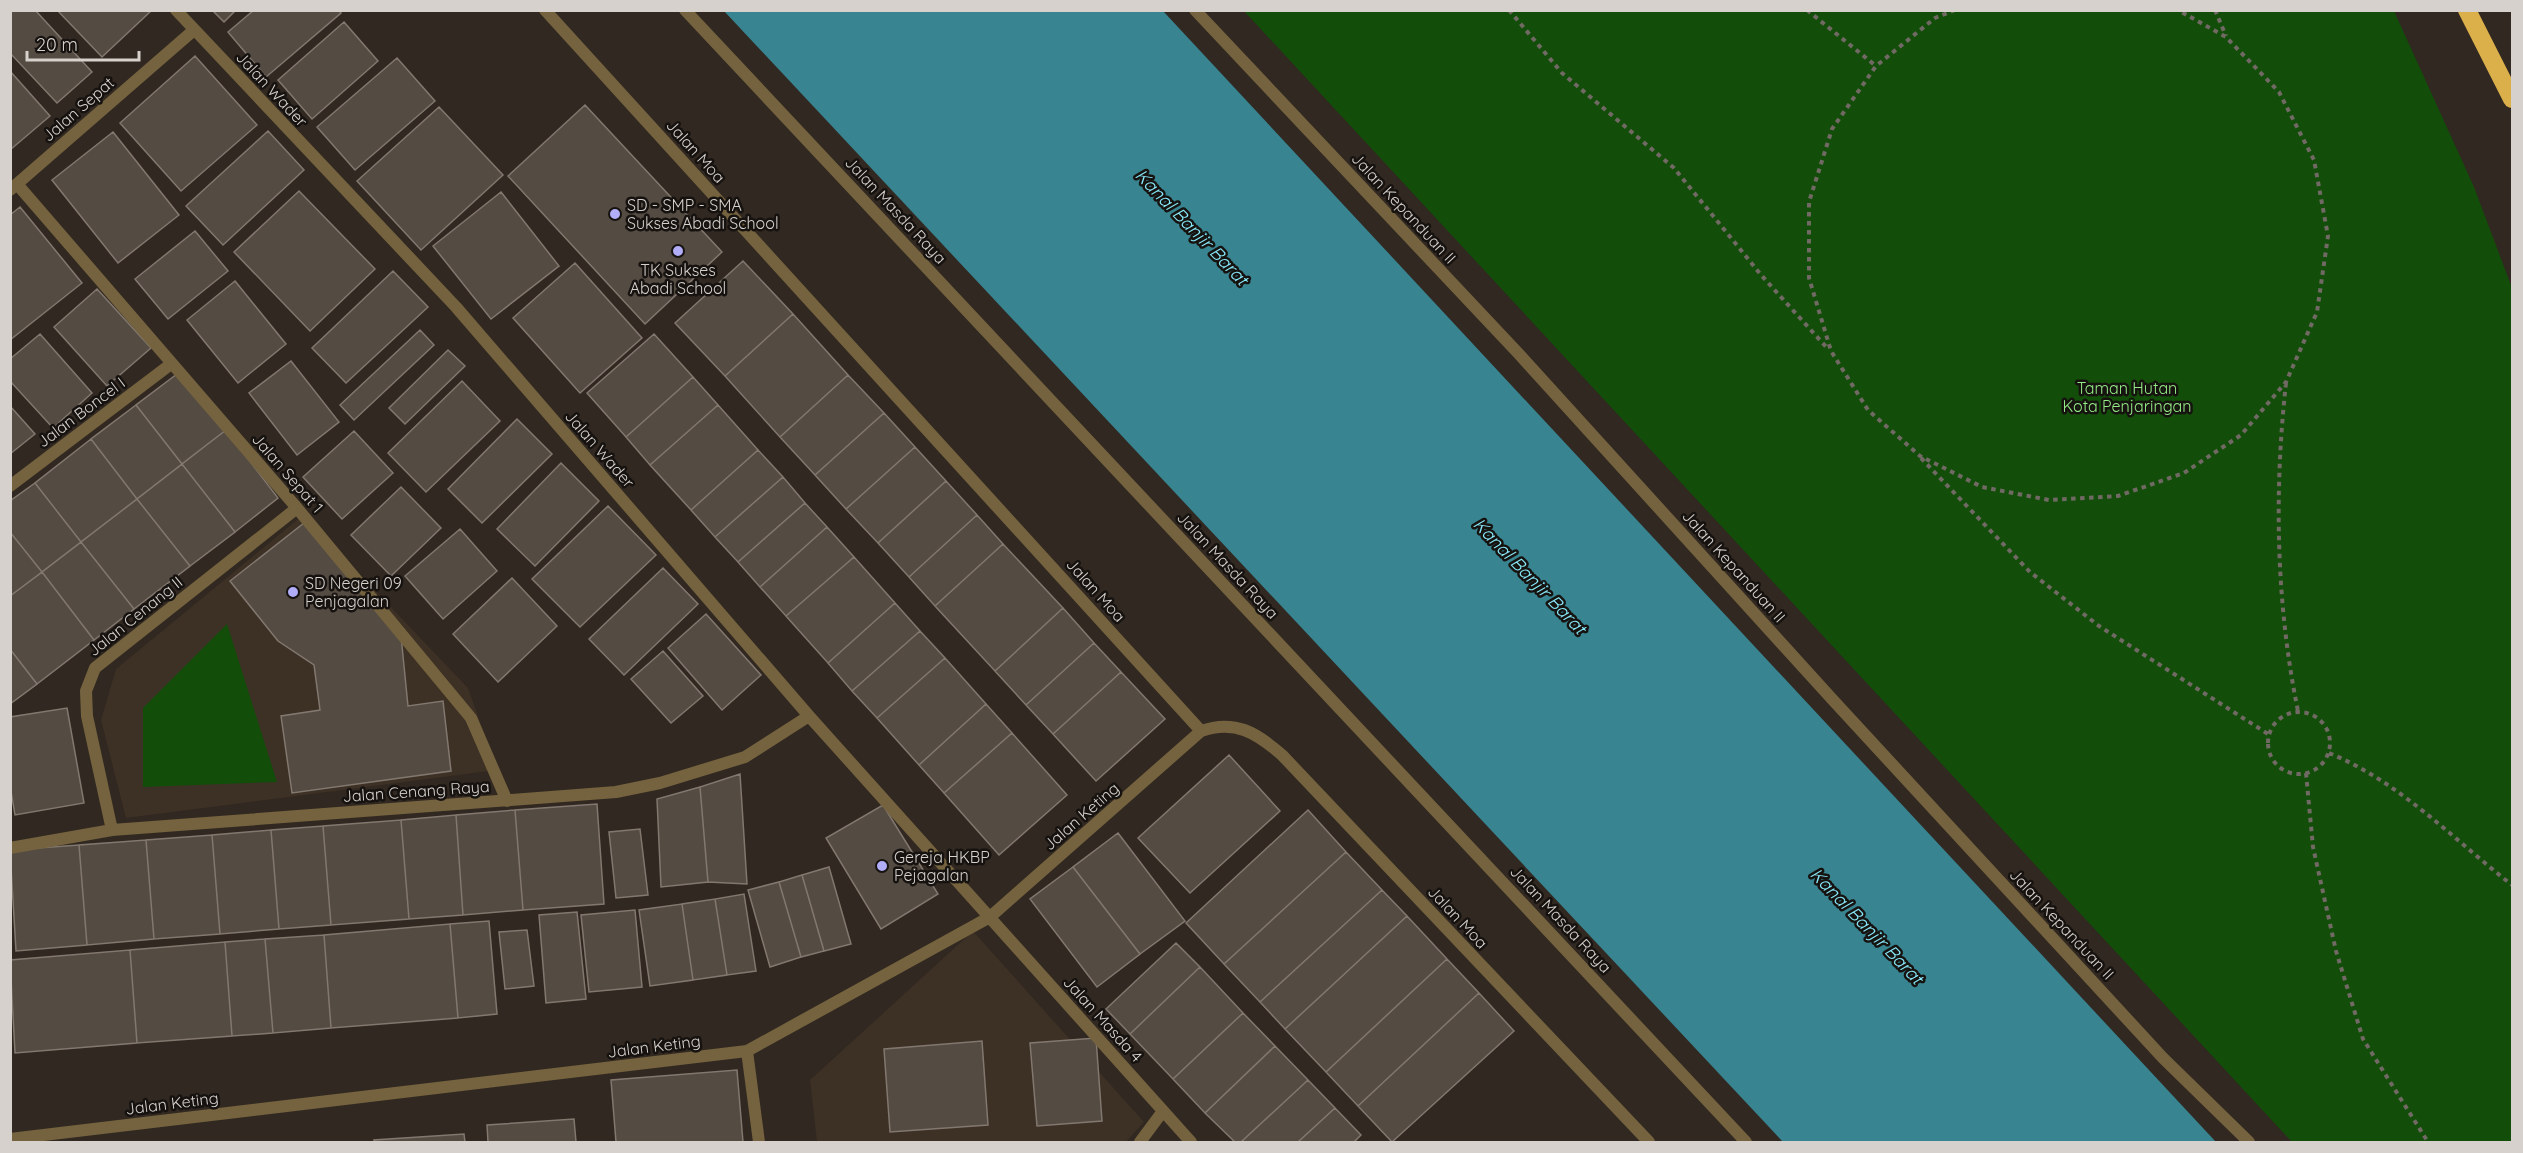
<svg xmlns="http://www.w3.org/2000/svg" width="2523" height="1153" viewBox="0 0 2523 1153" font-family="Quicksand,sans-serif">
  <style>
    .built { fill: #3d3024 }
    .green { fill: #124e09 }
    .water { fill: #388491 }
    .building { fill: #544b43; stroke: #82786f; stroke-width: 1.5 }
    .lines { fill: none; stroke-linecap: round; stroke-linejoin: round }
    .path { stroke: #716963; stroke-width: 4; stroke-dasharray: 4.5 4.5; stroke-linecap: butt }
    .street { stroke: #74633e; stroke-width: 12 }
    .highway { stroke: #dbb04a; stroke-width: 18 }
    .poi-dot { fill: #b2adf9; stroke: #16120f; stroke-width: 2 }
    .labels { text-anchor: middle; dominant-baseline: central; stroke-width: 5; stroke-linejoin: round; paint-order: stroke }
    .street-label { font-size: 16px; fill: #d6d1cc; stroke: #16120f }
    .poi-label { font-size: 16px; fill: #d6d1cc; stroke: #16120f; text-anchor: start }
    .park-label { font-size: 16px; fill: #94eb87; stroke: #16120f }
    .water-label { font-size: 18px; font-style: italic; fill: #88eafb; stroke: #16120f }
  </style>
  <rect width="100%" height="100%" fill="#312821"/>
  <path class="built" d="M303,515l165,173 29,82 -371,48 -25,-98 15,-51z
    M973,931l171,191 -18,20h-309l-7,-62z"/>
  <path class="green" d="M1244,11h1150l80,176 38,101v854h-220z
    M227,624l50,158 -134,5v-79z"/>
  <path class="water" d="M724,11h439l1053,1131h-433z"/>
  <path class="building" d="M11,10h24l57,62 -35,31 -47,-50z
    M57,10h95l-50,47z
    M212,10h24l-12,12z
    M254,10h85l2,3 -75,64 -38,-45z
    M344,22l34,39 -66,58 -34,-39z
    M195,56l62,69 -76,66 -61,-68z
    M397,58l38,43 -80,69 -38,-43z
    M10,71l40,45 -40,34z
    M585,105l137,147 -77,72 -137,-148z
    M439,107l64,68 -82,75 -64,-69z
    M268,131l36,39 -81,75 -37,-39z
    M113,132l66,83 -61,48 -66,-83z
    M299,191l76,78 -65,62 -76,-79z
    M501,192l58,74 -68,53 -58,-73z
    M20,207l62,76 -72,57v-125z
    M195,231l33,40 -60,48 -33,-40z
    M743,261l50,53 -68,62 -50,-53z
    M575,263l67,75 -62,55 -67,-75z
    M393,271l35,36 -82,76 -34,-35z
    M235,281l51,63 -48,39 -51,-63z
    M97,289l54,59 -44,38 -53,-59z
    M793,314l55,61 -68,62 -55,-61z
    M420,330l14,15 -80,75 -14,-15z
    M40,334l52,59 -39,35 -43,-47v-22z
    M654,334l39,43 -67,60 -39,-44z
    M448,350l17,16 -60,58 -16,-16z
    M291,361l48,61 -42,33 -48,-62z
    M177,374l49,56 -44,34 -46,-59z
    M848,375l36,38 -69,62 -35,-38z
    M693,377l25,28 -68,60 -24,-28z
    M462,381l38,40 -74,71 -38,-39z
    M136,405l46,59 -45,35 -46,-60z
    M718,405l40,45 -67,60 -41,-45z
    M10,406l25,28 -25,20z
    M884,413l31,34 -69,62 -31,-34z
    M517,419l35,35 -70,69 -34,-34z
    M226,430l52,68 -43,34 -53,-68z
    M354,431l39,42 -51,46 -39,-42z
    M91,439l46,60 -56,43 -46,-59z
    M915,447l31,34 -68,62 -32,-34z
    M758,450l25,27 -68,60 -24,-27z
    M561,463l38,38 -64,65 -38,-37z
    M182,464l53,68 -45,34 -53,-67z
    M783,477l22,26 -67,59 -23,-25z
    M946,481l31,34 -68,62 -31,-34z
    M35,483l46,59 -39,30 -32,-40v-31z
    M401,487l40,41 -50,48 -40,-41z
    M137,499l53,67 -56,43 -53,-67z
    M805,503l22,24 -67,60 -22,-25z
    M608,506l48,49 -76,72 -48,-48z
    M977,515l26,29 -68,62 -26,-29z
    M304,523l97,113 7,70 35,-5 8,70 -159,22 -11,-77 39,-6 -6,-45 -36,-24 -48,-60z
    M827,527l27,30 -68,59 -26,-29z
    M460,529l37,42 -54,48 -38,-43z
    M10,532l32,40 -32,24z
    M81,542l53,67 -40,31 -52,-68z
    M1003,544l60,64 -68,63 -60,-65z
    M854,557l41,46 -67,60 -42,-47z
    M663,568l35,36 -74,71 -35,-36z
    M42,572l52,68 -57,44 -27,-35v-53z
    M512,578l45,48 -59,56 -45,-48z
    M895,603l25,28 -68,60 -24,-28z
    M1063,608l31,35 -68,62 -31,-34z
    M706,614l55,61 -39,35 -54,-62z
    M920,631l25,27 -68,60 -25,-27z
    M1094,643l27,29 -68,62 -27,-29z
    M10,649l27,35 -27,20z
    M663,651l40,45 -32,27 -40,-44z
    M945,658l41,46 -67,61 -42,-47z
    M1121,672l44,47 -69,62 -43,-47z
    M986,704l26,29 -68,60 -25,-28z
    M67,708l17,95 -69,12 -5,-30v-68z
    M1012,733l55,62 -68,60 -55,-62z
    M1229,755l51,56 -90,82 -52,-55z
    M740,774l7,110 -39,-2 -8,-95z
    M700,787l8,95 -47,5 -4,-88z
    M597,804l7,100 -81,6 -8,-100z
    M883,805l55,89 -57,35 -55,-91z
    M515,810l8,100 -60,5 -7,-100z
    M1308,810l38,42 -122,112 -38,-41z
    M456,815l7,100 -54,4 -8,-99z
    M401,820l8,99 -78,6 -8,-99z
    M323,826l8,99 -52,4 -8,-99z
    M640,829l8,66 -32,3 -7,-66z
    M271,830l8,99 -59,5 -8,-99z
    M1118,833l67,88 -45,33 -67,-87z
    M212,835l8,99 -66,5 -8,-99z
    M146,840l8,99 -67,6 -8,-100z
    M79,845l8,100 -71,6 -6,-101z
    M1346,852l36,38 -122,112 -36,-38z
    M829,867l22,77 -27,7 -22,-76z
    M1073,867l67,87 -43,33 -67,-88z
    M802,875l22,76 -23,6 -22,-75z
    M779,882l22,75 -31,10 -22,-77z
    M1382,890l25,26 -122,113 -25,-27z
    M744,894l12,77 -29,4 -12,-76z
    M715,899l12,76 -34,5 -11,-76z
    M682,904l11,76 -43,6 -11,-76z
    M635,910l7,77 -53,5 -8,-77z
    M577,912l9,87 -40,4 -7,-88z
    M1407,916l40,43 -121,113 -41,-43z
    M489,921l8,93 -39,4 -8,-94z
    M450,924l8,94 -127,10 -7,-93z
    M527,930l7,56 -29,3 -6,-57z
    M324,935l7,93 -58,5 -8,-94z
    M265,939l8,94 -41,3 -7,-94z
    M225,942l7,94 -95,7 -7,-93z
    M1176,943l24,24 -70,67 -24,-25z
    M130,950l7,93 -122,10 -5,-93z
    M1447,959l32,34 -121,113 -32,-34z
    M1200,967l43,46 -70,66 -43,-45z
    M1479,993l35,38 -122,111 -34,-36z
    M1243,1013l32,33 -70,67 -32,-34z
    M1096,1038l6,83 -65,5 -7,-83z
    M982,1041l6,84 -98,7 -6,-83z
    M1275,1046l33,34 -67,62h-6l-30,-29z
    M737,1070l6,72h-127l-5,-62z
    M1308,1080l27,28 -37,34h-57z
    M1335,1108l26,27 -7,7h-56z
    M574,1119l2,23h-88l-1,-17z
    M464,1134l1,8h-90l-1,-2z"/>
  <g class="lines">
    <path class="path" d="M1509,10l53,63 112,95 88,108 66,73
      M1807,10l69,56
      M1955,10l-20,8 -59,48 -44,63 -23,73v76l22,73 37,59 52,46 62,31 67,13 69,-4 66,-23 57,-38 45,-53 31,-70 11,-76 -14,-76 -35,-68 -53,-55 -48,-27
      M2215,10l11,26
      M2286,383c-12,108 -10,222 12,328
      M1921,458l109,114 69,54 169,108
      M2268 743a31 31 0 1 1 62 0a31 31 0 1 1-62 0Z
      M2329,753c71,29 124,86 183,132
      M2306,773l7,74 23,104 27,88 65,103"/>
    <path class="street" d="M176,10l280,297 353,409 382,426
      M545,10l656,721
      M685,10l1061,1132
      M1195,10l323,343 314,346 331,359 86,84
      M17,184l280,324 174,210 36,83
      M10,190l184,-160
      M10,486l161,-122
      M112,830l-25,-114 -1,-25 9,-23 202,-160
      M10,848l102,-18 504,-38 44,-9 85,-26 64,-41
      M747,1051l12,91
      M10,1139l737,-88 243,-134 211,-186c34,-12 56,2 81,24l367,387
      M1140,1142l23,-31"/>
    <path class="highway" d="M2467,10l45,89"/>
  </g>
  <g class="poi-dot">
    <circle cx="615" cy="214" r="6"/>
    <circle cx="678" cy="251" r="6"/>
    <circle cx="293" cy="592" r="6"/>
    <circle cx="882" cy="866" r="6"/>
  </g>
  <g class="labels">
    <g class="street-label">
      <text transform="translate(272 89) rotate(47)">Jalan Wader</text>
      <text transform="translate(78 109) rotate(-41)">Jalan Sepat</text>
      <text transform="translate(696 151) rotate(48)">Jalan Moa</text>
      <text transform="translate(1404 208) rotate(47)">Jalan Kepanduan II</text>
      <text transform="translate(896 210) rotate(47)">Jalan Masda Raya</text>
      <text transform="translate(81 412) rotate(-37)">Jalan Boncel I</text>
      <text transform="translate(600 449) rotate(49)">Jalan Wader</text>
      <text transform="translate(288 473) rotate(49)">Jalan Sepat 1</text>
      <text transform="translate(1228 565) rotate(47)">Jalan Masda Raya</text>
      <text transform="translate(1734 566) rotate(48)">Jalan Kepanduan II</text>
      <text transform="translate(1096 590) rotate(48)">Jalan Moa</text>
      <text transform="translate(135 616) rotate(-39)">Jalan Cenang II</text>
      <text transform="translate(416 791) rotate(-4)">Jalan Cenang Raya</text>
      <text transform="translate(1081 816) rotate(-41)">Jalan Keting</text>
      <text transform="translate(1458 917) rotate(47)">Jalan Moa</text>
      <text transform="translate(1561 919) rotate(47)">Jalan Masda Raya</text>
      <text transform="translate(2062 924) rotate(47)">Jalan Kepanduan II</text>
      <text transform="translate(1103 1019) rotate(48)">Jalan Masda 4</text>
      <text transform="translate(654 1046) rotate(-7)">Jalan Keting</text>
      <text transform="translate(172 1103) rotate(-7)">Jalan Keting</text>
    </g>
    <g class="poi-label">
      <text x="627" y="205">SD - SMP - SMA<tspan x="627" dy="18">Sukses Abadi School</tspan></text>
      <text x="678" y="270" text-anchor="middle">TK Sukses<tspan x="678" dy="18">Abadi School</tspan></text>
      <text x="305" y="583">SD Negeri 09<tspan x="305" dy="18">Penjagalan</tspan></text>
      <text x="894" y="857">Gereja HKBP<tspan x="894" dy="18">Pejagalan</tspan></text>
    </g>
    <g class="park-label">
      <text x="2127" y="388">Taman Hutan<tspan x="2127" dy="18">Kota Penjaringan</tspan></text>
    </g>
    <g class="water-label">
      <text transform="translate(1192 227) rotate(46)">Kanal Banjir Barat</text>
      <text transform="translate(1530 576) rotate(46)">Kanal Banjir Barat</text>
      <text transform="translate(1867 926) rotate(46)">Kanal Banjir Barat</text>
    </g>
  </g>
  <rect width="2523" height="1153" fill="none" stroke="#d6d1cc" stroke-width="24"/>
  <path d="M27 51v9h112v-9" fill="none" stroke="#d6d1cc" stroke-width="3"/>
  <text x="36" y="51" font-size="18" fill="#d6d1cc" stroke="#16120f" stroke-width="4.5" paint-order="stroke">20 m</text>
</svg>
